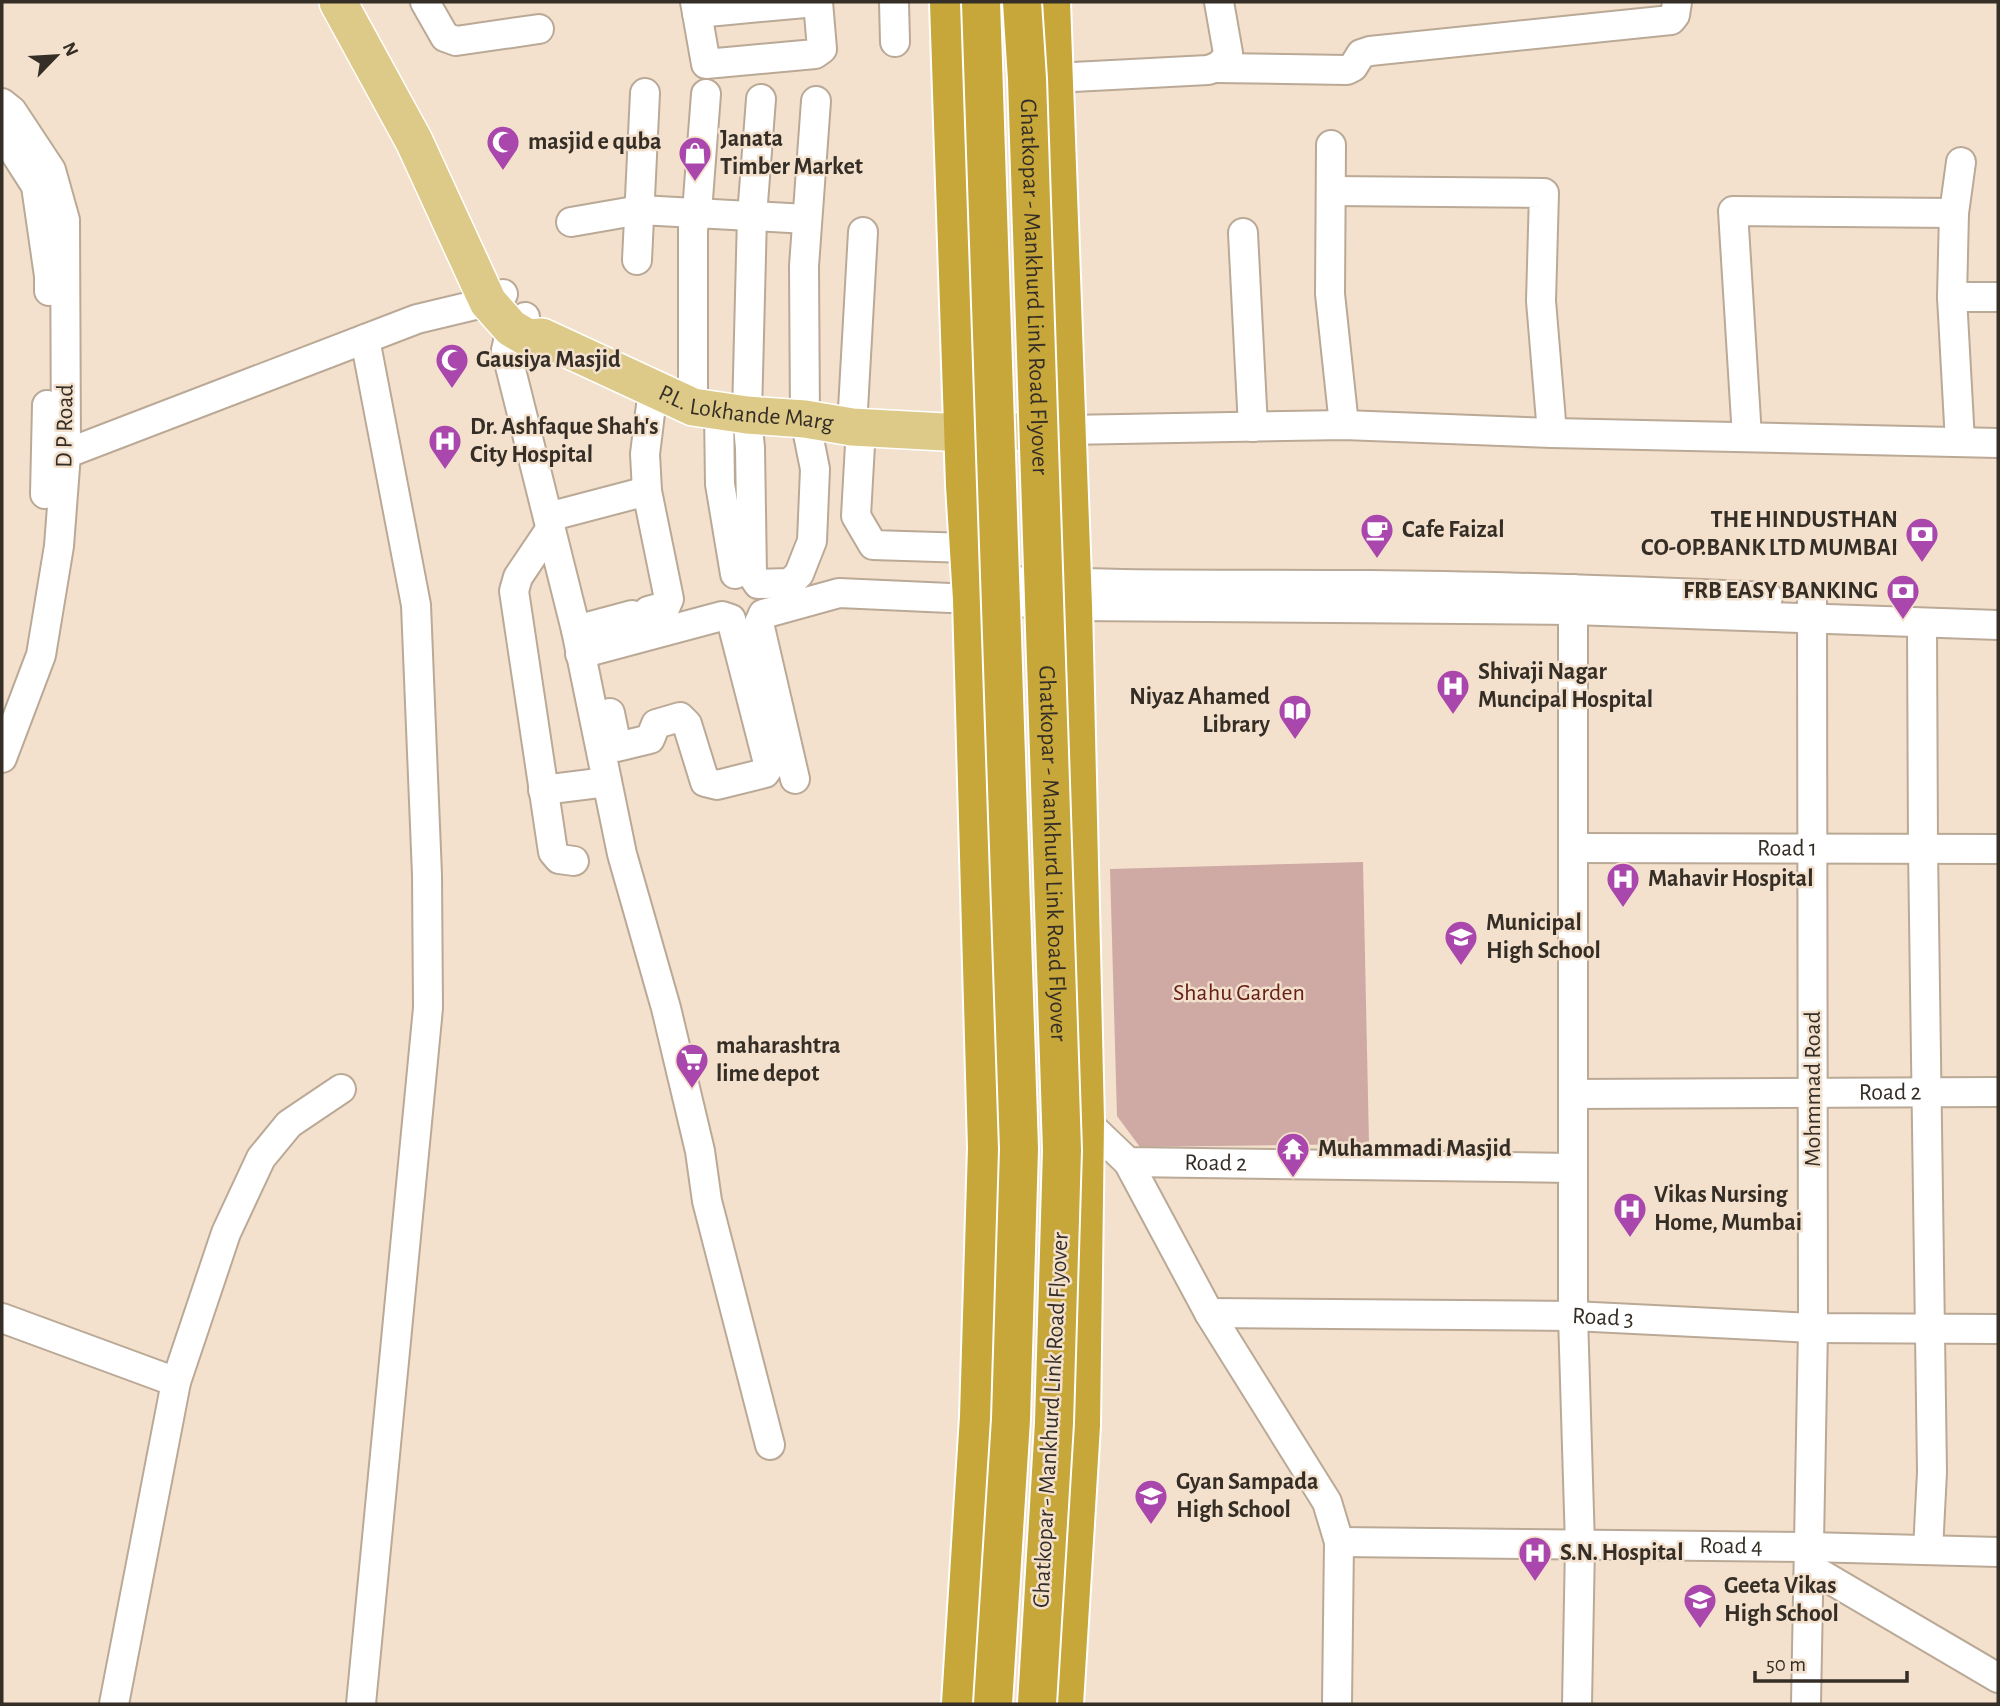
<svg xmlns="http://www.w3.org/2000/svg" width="2000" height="1706" viewBox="0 0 2000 1706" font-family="'Alegreya Sans',sans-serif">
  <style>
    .green { fill: #cfa9a3 }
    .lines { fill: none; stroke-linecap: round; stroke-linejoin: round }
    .minor-casing { stroke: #baa996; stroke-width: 32 }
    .major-casing { stroke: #fff; stroke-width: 40 }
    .highway-casing { stroke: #fff; stroke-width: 42 }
    .minor { stroke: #fff; stroke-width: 28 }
    .major { stroke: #ddca88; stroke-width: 37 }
    .highway { stroke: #c7a739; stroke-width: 38 }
    .highway-bridge-casing { stroke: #fff; stroke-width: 42; stroke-linecap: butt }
    .highway-bridge { stroke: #c7a739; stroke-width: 38 }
    .labels { text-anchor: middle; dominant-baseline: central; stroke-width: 5; stroke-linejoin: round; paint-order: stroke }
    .poi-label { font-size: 24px; font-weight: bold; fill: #352e26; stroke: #f3e1cd; text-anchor: start }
    .street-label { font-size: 24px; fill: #352e26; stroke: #f3e1cd }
    .park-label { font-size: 24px; fill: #672018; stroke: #f3e1cd }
  </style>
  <rect width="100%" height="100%" fill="#f3e1cd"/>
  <path class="green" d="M1363,862l6,282 -229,3 -23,-31 -7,-247z"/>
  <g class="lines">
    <defs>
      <g id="minor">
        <path d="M425,2l20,35 11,4 83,-12"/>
        <path d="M695,2l2,11 119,-11"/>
        <path d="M894,2l1,40"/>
        <path d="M697,13l9,51 109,-10 7,-5 -4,-47"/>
        <path d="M1217,68l130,2 6,-3 8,-13 9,-3 301,-31 4,-5 2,-13"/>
        <path d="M1054,78l154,-8c11,-3 16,-7 20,-17l-9,-51"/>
        <path d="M761,99l-9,117 -5,199 3,33 2,127 6,9 32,-1 9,-9 13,-33 3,-72 -10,-50 -1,-153 12,-165"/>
        <path d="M2,103l10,8 39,59 14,50 1,234 -7,92 -18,109 -39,103"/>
        <path d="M2,133l34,53 13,90v15"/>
        <path d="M1331,145l-1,149 14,131"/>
        <path d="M1331,191l213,2 -3,108 11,132"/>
        <path d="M571,222l69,-12 167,9"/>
        <path d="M1243,233l10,194"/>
        <path d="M637,260l8,-167"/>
        <path d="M1952,297h46"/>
        <path d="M525,317l-14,11 -5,22 70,280 46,224 44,154 34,143 7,50 63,244"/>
        <path d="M693,407v-179l4,-16 9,-118"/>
        <path d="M719,411l1,73 15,90"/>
        <path d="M852,427l11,-195"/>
        <path d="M861,427l-5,89 17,29 95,3"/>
        <path d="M1066,430l278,-5 208,8 446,10"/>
        <path d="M1747,437l-14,-226 221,2"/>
        <path d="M1960,442l-8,-145 2,-84 7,-51"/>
        <path d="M52,459l365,-140 71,-17 15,-8"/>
        <path d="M45,494l2,-89"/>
        <path d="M548,517l99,-26"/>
        <path d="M551,528l-33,49 -4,14 39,261 6,7 15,2"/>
        <path d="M983,580c129,6 258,4 387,5 133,1 265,6 398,12"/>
        <path d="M1573,589v727l7,229 -3,159"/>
        <path d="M648,611l18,-5 3,-7 -22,-108 -2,-37 8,-65"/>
        <path d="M1922,623l1,226 9,623 -4,78"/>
        <path d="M576,630l56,-15"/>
        <path d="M580,654l142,-38 9,3 38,148 -4,6 -48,12 -12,-3 -18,-58 -7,-7 -24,7 -6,15 -33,8 -7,-34"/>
        <path d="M795,779l-36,-156 4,-9 76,-21 133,6 101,7 500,4 425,15"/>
        <path d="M543,790l64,-8"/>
        <path id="s1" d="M1575,848l423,1"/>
        <path id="s2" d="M1573,1094l425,-2"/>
        <path id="s3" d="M1085,1121l43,41 445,6"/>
        <path d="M1128,1162l81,151 118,189 12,40 -2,162"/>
        <path id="s4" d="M1209,1313l364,3 240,12 185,1"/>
        <path d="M2,1318l174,64"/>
        <path id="s5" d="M1339,1542l470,5 189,5"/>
        <path d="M1809,1567l189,111"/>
        <path d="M114,1704l62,-322 50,-149 35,-75 28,-34 52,-35"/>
        <path d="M361,1704l67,-696 -1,-133 -11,-270 -51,-266"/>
        <path d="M1806,1704l7,-376 -1,-727"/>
      </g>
      <g id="major">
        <path id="s6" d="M338,2l76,139 74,161 23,26 17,10 14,-1 151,70 54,8 58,4 47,8 111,6 103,-3"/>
      </g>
      <path id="highway" d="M949,2l16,483 7,114 15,549 -8,269 -18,287
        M1051,2l22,604 12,515 -4,304 -17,279"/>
    </defs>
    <use href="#minor" class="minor-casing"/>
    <use href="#major" class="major-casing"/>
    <use href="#highway" class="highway-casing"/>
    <use href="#minor" class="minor"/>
    <use href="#major" class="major"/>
    <use href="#highway" class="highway"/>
    <defs>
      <g id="highway-bridge">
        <path d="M981,2l38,1147 -8,270 -18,285"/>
        <path id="s7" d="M1022,2l5,77 35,1071 -8,273 -17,281"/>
      </g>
    </defs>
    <use href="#highway-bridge" class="highway-bridge-casing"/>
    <use href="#highway-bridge" class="highway-bridge"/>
  </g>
  <defs>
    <symbol id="mosque-pin" viewBox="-11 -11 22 30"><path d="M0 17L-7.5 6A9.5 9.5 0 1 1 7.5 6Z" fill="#aa47ad" stroke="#f3e1cd"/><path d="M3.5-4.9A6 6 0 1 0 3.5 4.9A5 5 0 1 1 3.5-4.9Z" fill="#fff"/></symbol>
    <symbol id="shop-pin" viewBox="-11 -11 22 30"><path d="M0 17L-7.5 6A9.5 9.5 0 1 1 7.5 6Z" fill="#aa47ad" stroke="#f3e1cd"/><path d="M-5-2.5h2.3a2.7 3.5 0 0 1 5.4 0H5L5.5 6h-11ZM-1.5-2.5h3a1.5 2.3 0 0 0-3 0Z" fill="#fff"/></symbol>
    <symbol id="hospital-pin" viewBox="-11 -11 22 30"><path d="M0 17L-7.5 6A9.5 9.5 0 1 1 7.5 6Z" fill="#aa47ad" stroke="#f3e1cd"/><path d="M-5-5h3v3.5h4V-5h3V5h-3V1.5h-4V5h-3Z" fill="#fff"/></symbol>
    <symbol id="cafe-pin" viewBox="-11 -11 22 30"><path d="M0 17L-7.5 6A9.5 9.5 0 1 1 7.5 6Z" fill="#aa47ad" stroke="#f3e1cd"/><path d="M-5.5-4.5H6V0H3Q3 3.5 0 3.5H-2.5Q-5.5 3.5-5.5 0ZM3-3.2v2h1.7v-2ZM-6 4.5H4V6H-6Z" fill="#fff"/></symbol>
    <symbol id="bank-pin" viewBox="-11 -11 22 30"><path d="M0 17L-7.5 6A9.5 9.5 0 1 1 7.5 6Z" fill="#aa47ad" stroke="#f3e1cd"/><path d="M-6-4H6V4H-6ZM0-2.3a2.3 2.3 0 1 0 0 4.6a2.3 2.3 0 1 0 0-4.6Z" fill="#fff"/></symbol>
    <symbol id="library-pin" viewBox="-11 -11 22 30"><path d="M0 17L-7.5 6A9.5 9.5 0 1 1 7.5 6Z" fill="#aa47ad" stroke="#f3e1cd"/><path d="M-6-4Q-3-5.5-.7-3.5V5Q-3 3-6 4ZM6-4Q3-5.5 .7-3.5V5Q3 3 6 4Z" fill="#fff"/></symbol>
    <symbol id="school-pin" viewBox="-11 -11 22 30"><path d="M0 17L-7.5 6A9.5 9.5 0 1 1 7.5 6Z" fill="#aa47ad" stroke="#f3e1cd"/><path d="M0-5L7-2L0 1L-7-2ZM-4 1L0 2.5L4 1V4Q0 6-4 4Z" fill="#fff"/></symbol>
    <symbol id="supermarket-pin" viewBox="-11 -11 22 30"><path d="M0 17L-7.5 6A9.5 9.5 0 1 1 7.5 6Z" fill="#aa47ad" stroke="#f3e1cd"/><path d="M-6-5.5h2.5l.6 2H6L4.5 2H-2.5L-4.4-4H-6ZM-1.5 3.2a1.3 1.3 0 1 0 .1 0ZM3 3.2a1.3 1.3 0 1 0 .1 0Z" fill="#fff"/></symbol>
    <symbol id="temple-pin" viewBox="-11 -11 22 30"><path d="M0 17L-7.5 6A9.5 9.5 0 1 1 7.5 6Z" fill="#aa47ad" stroke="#f3e1cd"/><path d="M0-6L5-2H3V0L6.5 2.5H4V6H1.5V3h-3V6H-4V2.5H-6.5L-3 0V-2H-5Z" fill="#fff"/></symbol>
  </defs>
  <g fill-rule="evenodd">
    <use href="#mosque-pin" x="484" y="123" width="38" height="52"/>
    <use href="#shop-pin" x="676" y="134" width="38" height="52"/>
    <use href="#mosque-pin" x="433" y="341" width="38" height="52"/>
    <use href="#hospital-pin" x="426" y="422" width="38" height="52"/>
    <use href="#cafe-pin" x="1358" y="511" width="38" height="52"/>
    <use href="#bank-pin" x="1903" y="515" width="38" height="52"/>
    <use href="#bank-pin" x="1884" y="572" width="38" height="52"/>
    <use href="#hospital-pin" x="1434" y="667" width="38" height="52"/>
    <use href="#library-pin" x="1276" y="692" width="38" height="52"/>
    <use href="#hospital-pin" x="1604" y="860" width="38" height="52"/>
    <use href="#school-pin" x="1442" y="918" width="38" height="52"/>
    <use href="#supermarket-pin" x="673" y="1041" width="38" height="52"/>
    <use href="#temple-pin" x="1274" y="1130" width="38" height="52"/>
    <use href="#hospital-pin" x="1611" y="1190" width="38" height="52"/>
    <use href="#school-pin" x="1132" y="1477" width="38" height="52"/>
    <use href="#hospital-pin" x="1516" y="1534" width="38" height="52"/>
    <use href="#school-pin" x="1681" y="1581" width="38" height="52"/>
  </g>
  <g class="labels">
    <g class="poi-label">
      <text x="720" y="139">Janata<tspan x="720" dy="28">Timber Market</tspan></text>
      <text x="528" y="142">masjid e quba</text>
      <text x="476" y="360">Gausiya Masjid</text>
      <text x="470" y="427">Dr. Ashfaque Shah's<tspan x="470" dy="28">City Hospital</tspan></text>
      <text x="1898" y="520" text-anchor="end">THE HINDUSTHAN<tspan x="1898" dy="28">CO-OP.BANK LTD MUMBAI</tspan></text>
      <text x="1402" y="530">Cafe Faizal</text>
      <text x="1878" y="591" text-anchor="end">FRB EASY BANKING</text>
      <text x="1478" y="672">Shivaji Nagar<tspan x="1478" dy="28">Muncipal Hospital</tspan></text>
      <text x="1270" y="697" text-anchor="end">Niyaz Ahamed<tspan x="1270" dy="28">Library</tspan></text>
      <text x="1648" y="879">Mahavir Hospital</text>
      <text x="1486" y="923">Municipal<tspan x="1486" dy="28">High School</tspan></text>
      <text x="716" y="1046">maharashtra<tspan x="716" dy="28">lime depot</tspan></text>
      <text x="1318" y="1149">Muhammadi Masjid</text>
      <text x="1654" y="1195">Vikas Nursing<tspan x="1654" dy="28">Home, Mumbai</tspan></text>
      <text x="1176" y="1482">Gyan Sampada<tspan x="1176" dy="28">High School</tspan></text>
      <text x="1560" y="1553">S.N. Hospital</text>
      <text x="1724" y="1586">Geeta Vikas<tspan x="1724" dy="28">High School</tspan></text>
    </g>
    <g class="street-label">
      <text stroke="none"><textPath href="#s7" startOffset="285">Ghatkopar - Mankhurd Link Road Flyover</textPath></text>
      <text stroke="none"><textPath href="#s6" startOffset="623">P.L. Lokhande Marg</textPath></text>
      <text transform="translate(65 426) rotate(-89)">D P Road</text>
      <text stroke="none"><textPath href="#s1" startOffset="212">Road 1</textPath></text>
      <text stroke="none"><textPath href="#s7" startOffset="852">Ghatkopar - Mankhurd Link Road Flyover</textPath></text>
      <text transform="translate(1813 1089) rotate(-90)">Mohmmad Road</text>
      <text stroke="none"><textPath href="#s2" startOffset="317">Road 2</textPath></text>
      <text stroke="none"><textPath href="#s3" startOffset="147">Road 2</textPath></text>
      <text stroke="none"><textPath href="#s4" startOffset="394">Road 3</textPath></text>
      <text transform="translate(1051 1420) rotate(-87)">Ghatkopar - Mankhurd Link Road Flyover</text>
      <text stroke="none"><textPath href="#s5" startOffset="392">Road 4</textPath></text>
    </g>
    <g class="park-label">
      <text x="1239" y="993">Shahu Garden</text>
    </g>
  </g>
  <rect width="2000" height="1706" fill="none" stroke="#352e26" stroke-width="7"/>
  <g transform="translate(56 56) rotate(65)" stroke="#f3e1cd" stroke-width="5" paint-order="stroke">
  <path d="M0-5L12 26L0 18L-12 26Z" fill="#352e26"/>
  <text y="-10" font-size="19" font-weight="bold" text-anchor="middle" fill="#352e26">N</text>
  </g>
  <path d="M1755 1671v10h152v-10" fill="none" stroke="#352e26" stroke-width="3.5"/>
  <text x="1766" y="1671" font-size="21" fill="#352e26" stroke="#f3e1cd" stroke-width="5" paint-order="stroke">50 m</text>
</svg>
